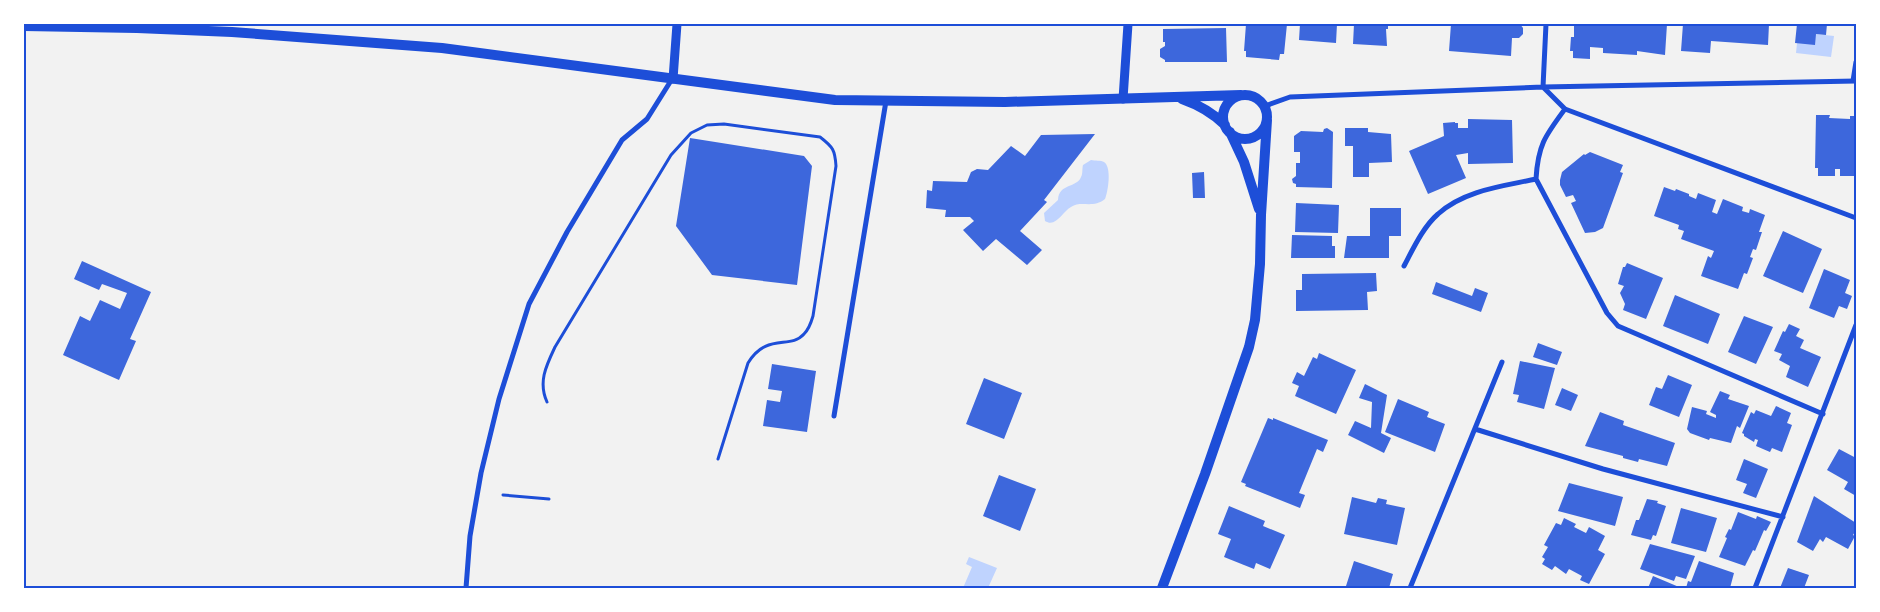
<svg xmlns="http://www.w3.org/2000/svg" width="1880" height="612" viewBox="0 0 1880 612" font-family="Roboto,sans-serif">
  <style>
    .water { fill: #bfd3fe }
    .building { fill: #3d67dc }
    .lines { fill: none; stroke-linecap: round; stroke-linejoin: round }
    .path { stroke: #1d4ed8; stroke-width: 3 }
    .minor { stroke: #1d4ed8; stroke-width: 5 }
    .tertiary { stroke: #1d4ed8; stroke-width: 9 }
    .secondary { stroke: #1d4ed8; stroke-width: 10 }
    .neatline { fill: none; stroke: #1d4ed8; stroke-width: 2 }
  </style>
  <rect width="100%" height="100%" fill="#f2f2f2"/>
  <path class="water" d="M1816,34l18,2 -3,21 -35,-4 1,-10z
    M1091,160c4,1 10,0 13,2 8,5 4,30 1,37 -12,10 -24,1 -34,8 -9,5 -15,21 -26,14l-1,-8 14,-13c1,-17 19,-12 23,-23 2,-3 1,-9 2,-12z
    M969,557l28,11 -9,20h-25l9,-21 -6,-3z"/>
  <path class="building" d="M1246,24h41l-3,30h-4l-1,6 -33,-3v-6h-2z
    M1300,24h37l-1,19 -37,-3z
    M1354,24h34v5h-2l1,17 -34,-2z
    M1451,24h69l3,4v6l-4,4h-7l-1,18 -62,-5z
    M1574,24h93l-2,31 -28,-4v4l-34,-2v-5l-13,-1v12l-17,-1v-7h-3l1,-14h3z
    M1683,24h86l-1,21 -57,-4 -1,12 -29,-2z
    M1797,24h30l-1,11 -10,-1 -1,11 -20,-2z
    M1226,28l1,34h-62v-2l-5,-3v-8l5,-3v-4h-2v-13z
    M1816,115h14l-1,3 21,1v-3h6v60h-16v-7h-5v7h-17v-8h-3z
    M1468,119l44,1 1,43 -45,1v-11l-12,2 10,23 -38,16 -19,-43 35,-15 -1,-13 12,-1v1h3v5h10z
    M1327,128l6,4 -1,56 -36,-1v-3l-3,-1 -1,-4 4,-3v-13h4v-11h-6v-16l7,-5 22,1 1,-3z
    M1345,128h23v4l23,2 1,28 -23,1v14h-16v-31h-8z
    M1095,134l-51,66 3,2 -27,29 22,19 -15,15 -31,-26 -13,12 -20,-21 11,-9 -4,-4h-25l1,-7 -20,-2 1,-18 5,1 1,-10 34,1 4,-10 6,-3 11,1 23,-24 14,10 16,-21z
    M690,138l114,18 8,10 -15,119 -85,-10 -36,-49z
    M1590,152l33,13 -3,7 3,1 -20,55 -8,4 -10,1 -14,-30 5,-2 -3,-6 -7,2 -6,-12v-5l2,-8 22,-18 1,1z
    M1204,172l1,26h-12l-1,-25z
    M1664,187l11,4 1,-2 13,5v2l7,3 2,-6 18,7 -4,12 5,2 6,-15 20,8 -1,4 7,2 1,-4 15,6 -6,17h3l-6,18 -3,-1 -3,8 3,1 -6,16 -3,-1 -6,16 -37,-13 7,-20 3,2 3,-7 -33,-12 3,-8 -6,-2 1,-4 -25,-9z
    M1296,203l43,2 -1,28 -43,-1z
    M1370,208h31v28h-12v22h-45l3,-22h23z
    M1783,231l39,18 -19,44 -40,-17z
    M1292,235l40,1v10h3v12h-44z
    M82,261l69,31 -21,47 6,2 -17,39 -56,-25 17,-39 10,5 10,-21 20,9 7,-16 -25,-9 -3,6 -25,-11z
    M1627,263l36,15 -17,41 -23,-9 2,-6 -5,-11 4,-7 -6,-2 5,-17h2z
    M1824,269l26,11 -5,13 7,3 -5,13 -8,-3 -5,12 -25,-10z
    M1376,273l1,18 -10,1 1,18 -72,1v-21h6v-16z
    M1436,282l36,14 3,-8 13,5 -7,19 -49,-18z
    M1675,295l45,19 -12,30 -45,-18z
    M1744,316l29,11 -17,37 -28,-12z
    M1789,324l11,5 -4,7 8,4 -4,8 21,9 -13,30 -22,-10 4,-11 -11,-6 3,-6 -8,-3 9,-20 2,1z
    M1538,343l24,9 -5,13 -24,-8z
    M1319,353l37,17 -20,44 -41,-18 4,-10 -7,-3 5,-11 7,4 9,-19 4,2z
    M1520,361l35,7 -11,41 -27,-7 2,-7 -6,-1z
    M772,364l44,7 -9,61 -44,-6 4,-26 13,2 2,-11 -14,-2z
    M1668,375l24,10 -13,32 -30,-12 7,-18 6,2z
    M984,378l38,15 -18,46 -38,-15z
    M1365,384l22,11 -6,38 10,5 -7,15 -36,-18 7,-14 16,7 1,-26 -13,-4z
    M1562,388l16,7 -7,16 -16,-6z
    M1720,391l10,4 -2,4 21,7 -9,22 -3,-2 -6,17 -21,-5 -1,2 -19,-7 -3,-4 5,-22 15,4 -1,3 10,4v-3l-6,-3z
    M1398,399l31,13 -2,5 18,7 -10,28 -50,-20z
    M1776,406l15,7 -4,10 5,2 -10,27 -10,-4 -2,4 -14,-6 2,-6 -3,-1 -1,3 -10,-6v-2l-2,-1 9,-21 3,2 2,-4 15,6z
    M1600,412l24,9 -1,4 52,18 -8,23 -28,-7 -1,3 -15,-4v-2l-38,-10z
    M1268,418l5,2v-2l55,22 -5,12 -6,-3 -18,44 6,2 -5,13 -55,-22 1,-2 -5,-2z
    M1839,449l17,9v38l-12,-7 4,-7 -21,-12z
    M1744,459l24,10 -12,29 -13,-5 4,-9 -11,-4z
    M999,475l37,14 -16,42 -37,-15z
    M1569,483l54,14 -8,29 -57,-15z
    M1814,496l42,27v7l-3,5 2,1 -7,13 -22,-12 -3,5 -3,-3 -7,12 -16,-9z
    M1352,497l24,6 2,-5 9,2 -1,4 19,4 -8,37 -53,-11z
    M1647,499l11,2 -1,2 9,3 -10,30 -3,-1 -2,5 -20,-5 5,-15h3z
    M1229,506l36,15 -2,5 22,9 -15,34 -14,-6 -2,6 -30,-12 7,-18 -13,-5z
    M1681,508l36,10 -11,34 -35,-9z
    M1738,512l18,7 1,-3 14,6 -5,9 -2,-1 -9,21 -2,-1 -8,16 -26,-9 8,-19 -2,-1 4,-8 2,1z
    M1564,518l12,6 -2,3 12,6 3,-6 16,9 -7,14 7,4 -16,30 -9,-4 2,-4 -13,-7 -3,5 -11,-8 -3,4 -10,-6 3,-5 -3,-2 6,-10 -4,-2 12,-22 5,2z
    M1650,544l45,12 -9,23 -10,-3 -2,5 -34,-12z
    M1354,561l39,13 -4,14h-38l-5,-2z
    M1699,561l35,12 -4,15h-44l2,-7 3,1z
    M1788,568l21,7 -5,13h-24z
    M1653,576l26,11 -1,1h-30z"/>
  <g class="lines">
    <path class="path" d="M547,402c-9,-20 -1,-36 8,-55l116,-192 20,-22 16,-8 17,-1 96,13c13,10 15,13 16,29l-23,150c-2,7 -4,13 -9,18 -14,16 -37,-2 -56,29l-30,96
      M503,495l46,4"/>
    <path class="minor" d="M1546,24l-3,63 22,22 291,109
      M1853,81l3,-19
      M1265,106l25,-9 253,-10 313,-6
      M1565,109c-20,27 -27,36 -29,70l71,134 11,13 205,88
      M1404,266c9,-17 19,-39 34,-52 26,-24 66,-28 98,-35
      M834,416l52,-315
      M1475,429l128,40 180,48
      M466,588l4,-52 11,-63 18,-74 30,-95 38,-72 55,-92 25,-21 25,-40
      M1410,588l92,-226
      M1755,588l101,-263"/>
    <path class="tertiary" d="M673,79l4,-55
      M1123,99l5,-75"/>
    <path class="secondary" d="M24,26l113,2 95,4 210,16 393,52 170,2 236,-7
      M1223 117a22 22 0 1 1 44 0a22 22 0 1 1-44 0Z
      M1182,99c17,6 30,13 43,26
      M1230,132l14,30 15,47
      M1162,588l43,-114 44,-127 6,-27 5,-56 1,-49 6,-95"/>
  </g>
  <rect width="1880" height="612" fill="none" stroke="#ffffff" stroke-width="50"/>
  <rect x="25" y="25" width="1830" height="562" class="neatline"/>
</svg>
